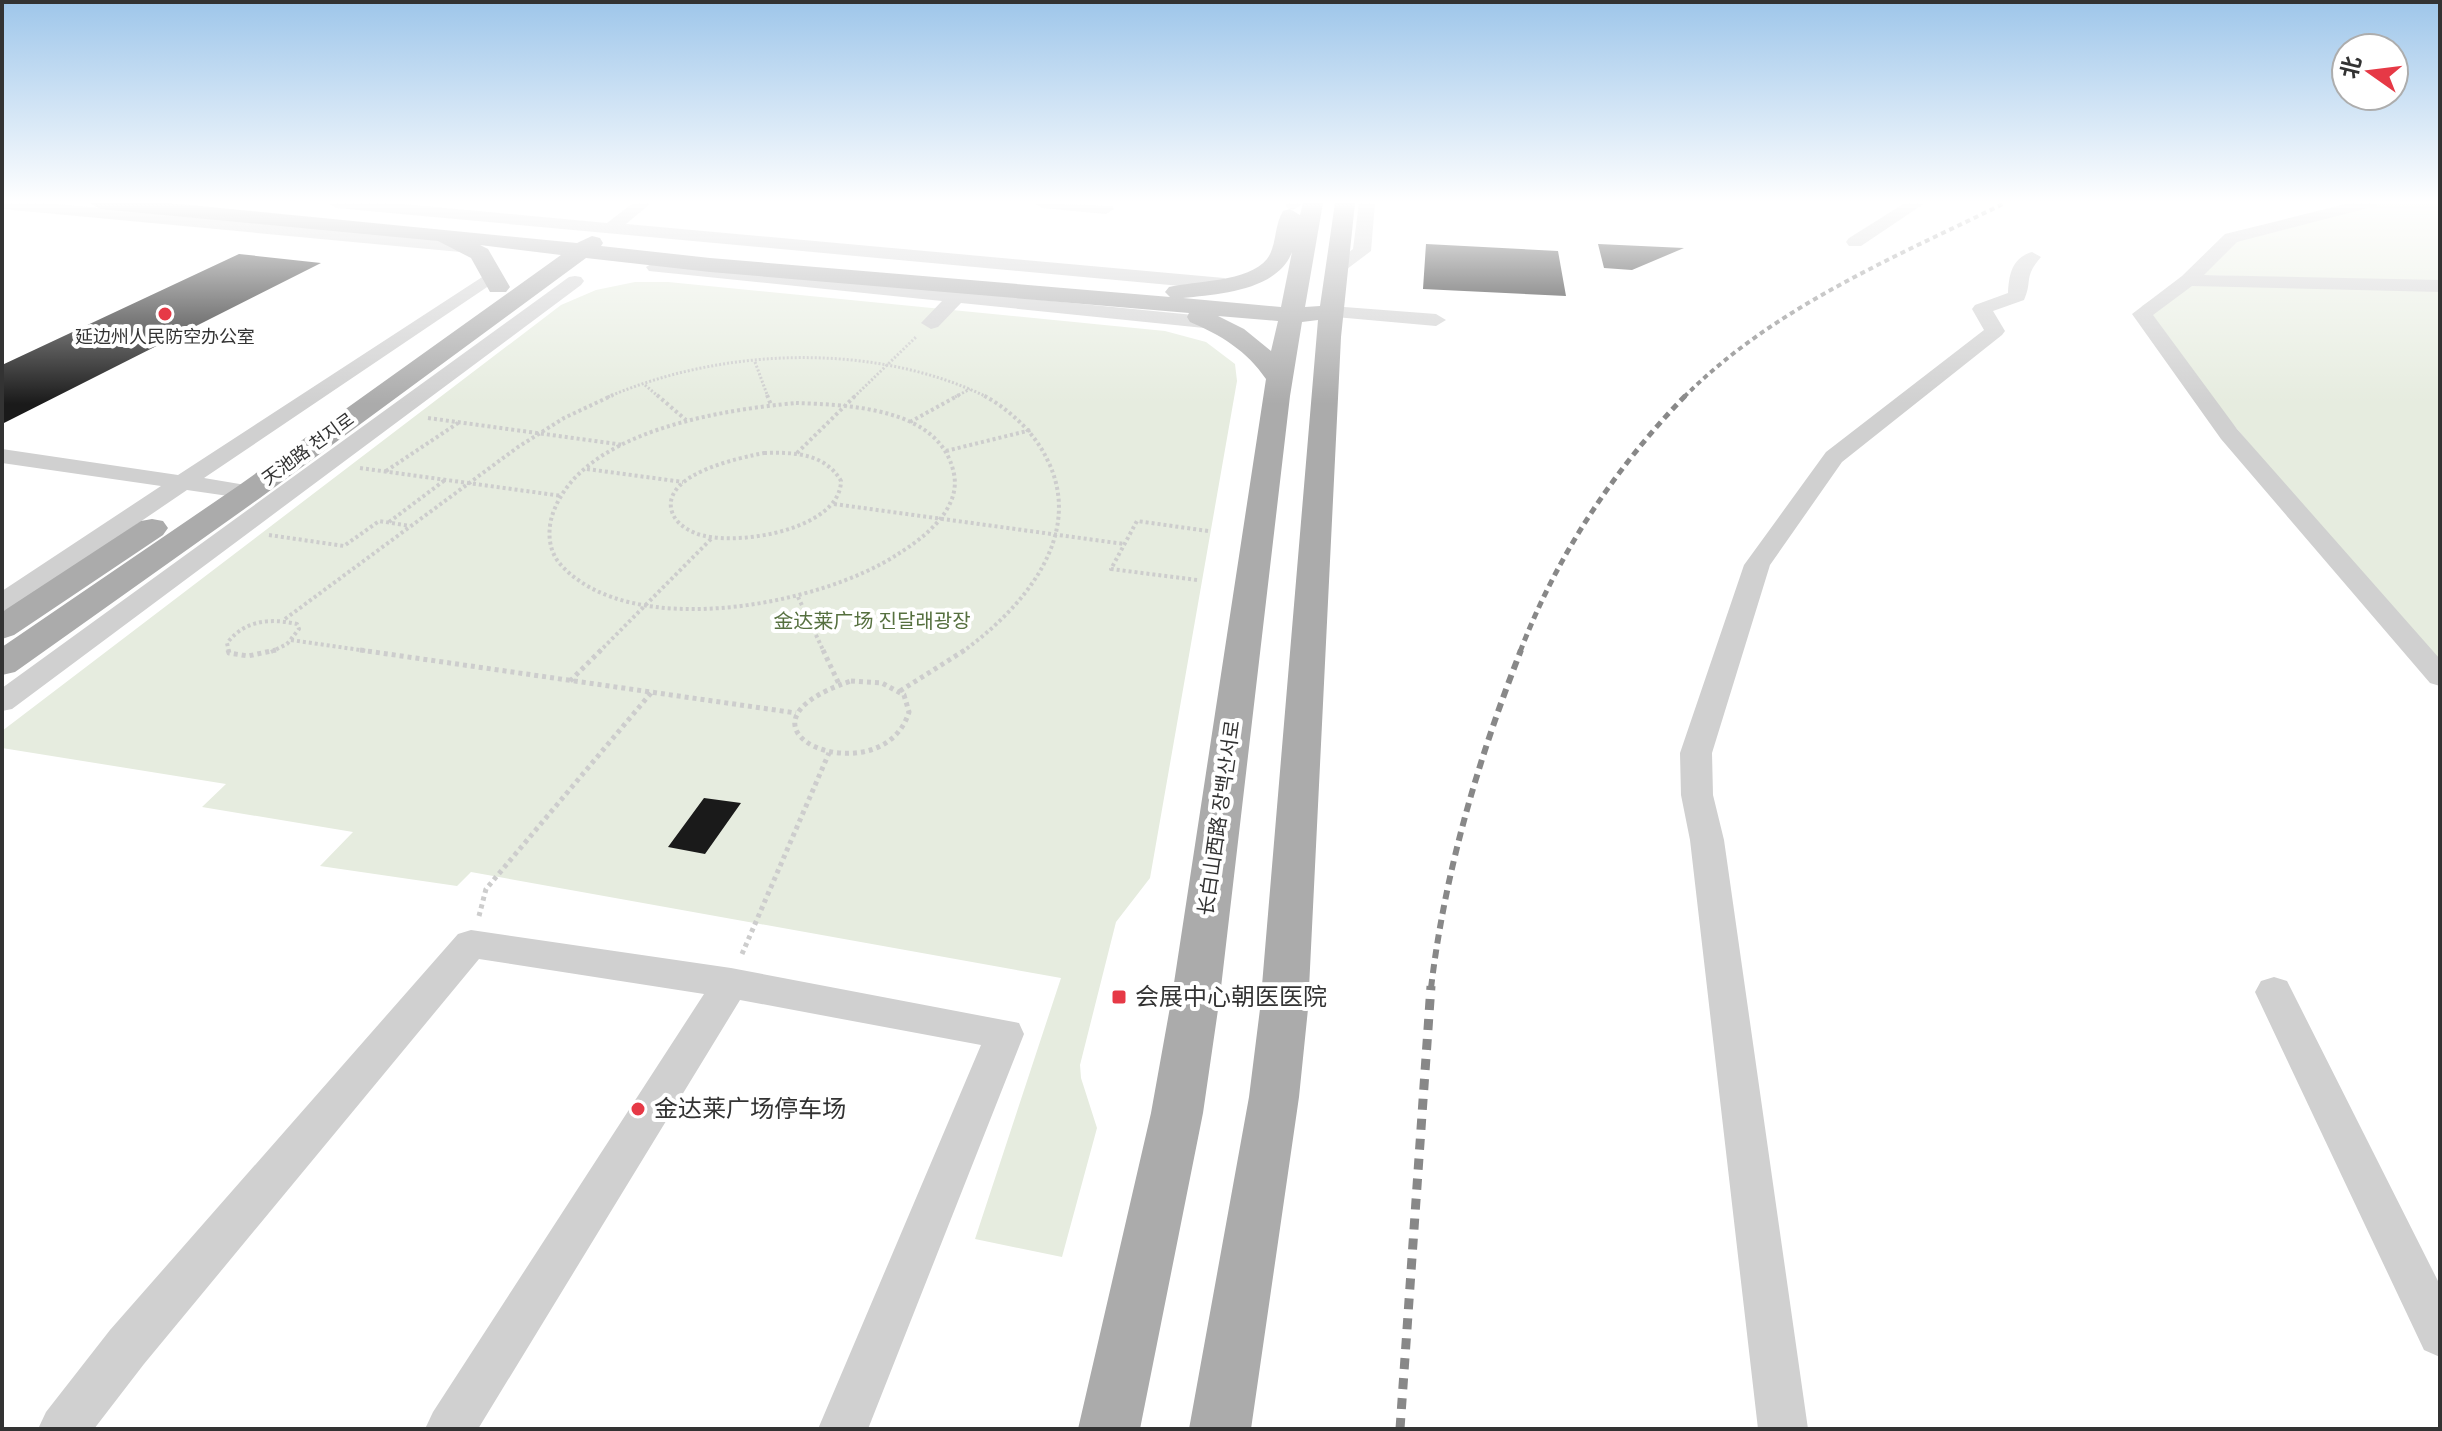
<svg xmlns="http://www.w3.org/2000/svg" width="2442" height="1431" viewBox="0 0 2442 1431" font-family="'Varela Round','Noto Sans SC','Noto Sans KR',sans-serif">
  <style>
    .green { fill: #e6ecdf }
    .building { fill: #1a1a1a }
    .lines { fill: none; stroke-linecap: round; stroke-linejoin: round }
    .path-far2 { stroke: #cdcdcd; stroke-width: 3; stroke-dasharray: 2 2; stroke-linecap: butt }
    .path-far1 { stroke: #cdcdcd; stroke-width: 4; stroke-dasharray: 3 3; stroke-linecap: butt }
    .path { stroke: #cdcdcd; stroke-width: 5; stroke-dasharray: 4 4; stroke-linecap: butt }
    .minor { fill: #d0d0d0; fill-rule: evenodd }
    .major { fill: #ababab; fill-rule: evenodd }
    .rail-far3 { stroke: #888; stroke-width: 4; stroke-dasharray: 5 4; stroke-linecap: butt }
    .rail-far2 { stroke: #888; stroke-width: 5; stroke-dasharray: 7 5; stroke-linecap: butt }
    .rail-far1 { stroke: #888; stroke-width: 6; stroke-dasharray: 9 6; stroke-linecap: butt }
    .rail { stroke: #888; stroke-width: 9; stroke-dasharray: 11 9; stroke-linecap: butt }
    .poi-dot { fill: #e63946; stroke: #fff; stroke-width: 3 }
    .labels { text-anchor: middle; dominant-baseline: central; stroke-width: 8; stroke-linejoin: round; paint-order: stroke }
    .far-poi-label { font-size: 18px; fill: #333; stroke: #fff }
    .far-street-label { font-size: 18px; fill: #333; stroke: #fff }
    .park-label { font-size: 20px; fill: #56703f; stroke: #fff }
    .street-label { font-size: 20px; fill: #333; stroke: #fff }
    .near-poi-label { font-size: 24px; fill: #333; stroke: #fff; text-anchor: start }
  </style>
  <rect width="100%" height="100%" fill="#fff"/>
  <path class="green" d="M2382,203h58v79l-235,-7 -12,-4 40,-30z
    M2185,277l255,14v380l-301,-359 3,-6z
    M635,282h33l497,49 41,11 29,22 2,17 -87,497 -34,44 -36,143 1,13 16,50 -35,129 -87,-18 86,-261 -590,-106 -14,14 -137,-20 33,-34 -151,-25 24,-23 -224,-36v-17l559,-426 35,-15z"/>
  <path class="building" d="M1426,244l132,7 8,45 -143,-7z
    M1598,244l86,4 -52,22 -28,-2z
    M239,254l82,9 -319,161v-59z
    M704,798l37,5 -36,51 -37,-7z"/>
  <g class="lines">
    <path class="path-far2" d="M755,362l13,35
      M645,385l14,12
      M608,397c116,-50 266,-55 379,0
      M854,397l62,-60
      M955,397l15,-8"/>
    <path class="path-far1" d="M657,395l29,25
      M767,395l4,10
      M796,403c55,2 145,5 158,71 7,35 -30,64 -56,80 -77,51 -267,88 -337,11 -13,-14 -14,-35 -8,-52 29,-82 168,-103 243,-110z
      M428,418l196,27
      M910,422l49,-27
      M946,451l85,-21
      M764,453c29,-1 61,0 77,28 -1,50 -110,67 -146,52 -12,-5 -22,-13 -24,-25 -5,-35 68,-50 93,-55z
      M797,453l59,-58
      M360,468l202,28
      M587,469l96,13
      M386,471l72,-48
      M834,504l290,40
      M389,522l56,-42
      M269,535l75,11 35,-25 31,5
      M1197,580l-86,-11 26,-48 71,10
      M798,597l26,55
      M285,619l233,-172 46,-29 49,-23
      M291,640l83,12
      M229,652l-2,-9c18,-23 43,-25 70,-19l2,5 -12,15 -16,8
      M599,652l113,-114
      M962,652c60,-43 124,-116 85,-193 -13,-27 -38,-50 -64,-64"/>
    <path class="path" d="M228,650l1,3 19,3 28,-6
      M360,650l436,63
      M823,650l16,34
      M570,681l31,-31
      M851,681l31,2 22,12 5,17c-27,87 -202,17 -58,-31z
      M900,691l65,-41
      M479,916l7,-27 165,-196
      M742,954l87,-201"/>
    <path class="minor" d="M2,203h44l425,40 9,5 -9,5 -469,-44z
      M328,203h64l215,20 26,-20h18l-25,21 598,54 9,6 -9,6 -888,-82z
      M1034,203l78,3 2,3 -8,5 -64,-6z
      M1285,203h16v2l-8,5 -6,-2z
      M1359,203h16l-4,48 -28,21h-12l-3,-4 25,-19z
      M1905,203h20l-64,43h-12l-3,-4 3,-4z
      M2350,203h28l-2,3 -139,36 -33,33 236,5v12l-248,-6 -39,29 84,114 203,230v27l-10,-3 -209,-244 -89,-125 50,-38 43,-42z
      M2032,252l9,5c-18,21 -8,23 -17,43l-31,11 12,20 -3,4 -160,127 -72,103 -58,188 1,42 11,45 84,589h-50l-68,-589 -9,-45 -1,-42 64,-188 82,-113 158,-122 -12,-21 3,-4 33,-12c1,-19 4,-35 24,-41z
      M655,262l559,55 10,6 -10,6 -253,-26 -23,24 -7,2 -10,-6 21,-22 -293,-30 -3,-4z
      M493,270l6,1 3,4 -3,4 -295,199 53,9 4,5 -4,5 -8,2 -62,-9 -175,119 -10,2v-20l159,-105 -159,-23v-14l176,26z
      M575,276l6,1 3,4 -3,4 -569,424 -10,2v-23l567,-411z
      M1331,306l105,8 10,6 -10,6 -112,-10 -3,-4 3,-4z
      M471,930l260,38 288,55 5,11 -156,395h-50l163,-384 -241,-45 -262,429h-53l8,-17 271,-418 -225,-35 -335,405 -50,65h-56l8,-17 64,-82 348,-396z
      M2274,977l13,4 153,304v72l-16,-7 -169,-358 6,-11z"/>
    <path class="major" d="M90,203h80l407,40 15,-7 8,2 3,5 -2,3 109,12 460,39 -5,-5 4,-5c25,-6 80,-5 98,-28 10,-13 7,-34 16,-48l7,-2 10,6 3,-12h20l-18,104 15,-1 15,-103h20l-14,134 -33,672 -9,88 -48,332h-62l60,-332 11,-88 58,-689 -16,2 -12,74 -70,600 -17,117 -63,316h-62l73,-316 21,-117 94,-617c-19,-28 -45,-44 -76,-57l-3,-5 2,-4 -479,-41 -124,-14 -326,240 -245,174 -13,3v-28l236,-161 323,-231 -81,-10 8,4 22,38 -4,5h-16l-19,-34 -33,-17 -338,-32zM1292,252l-11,55 -98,-9c36,-4 94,-7 109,-46zM1218,316l60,5 -7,30 -27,-22z
      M152,519l11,2 5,7 -5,7 -149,100 -12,4v-27l139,-91z"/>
    <path class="rail-far3" d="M1684,397c90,-90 209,-139 321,-194"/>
    <path class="rail-far2" d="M1520,652c37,-97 94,-183 166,-257"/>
    <path class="rail-far1" d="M1431,988c14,-117 47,-228 90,-338"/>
    <path class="rail" d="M1400,1429l31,-443"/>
  </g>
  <linearGradient id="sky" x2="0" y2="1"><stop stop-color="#9ec6ea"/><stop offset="0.5" stop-color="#fff"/><stop offset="1" stop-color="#fff" stop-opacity="0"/></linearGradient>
  <rect width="2442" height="404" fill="url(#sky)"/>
  <g class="poi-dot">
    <circle cx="165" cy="314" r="8"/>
    <rect x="1111" y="989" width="16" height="16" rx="4"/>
    <circle cx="638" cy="1109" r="8"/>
  </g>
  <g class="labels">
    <g class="far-poi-label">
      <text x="165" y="337">延边州人民防空办公室</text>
    </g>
    <g class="far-street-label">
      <text transform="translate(308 449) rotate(-36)">天池路 천지로</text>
    </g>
    <g class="park-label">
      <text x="872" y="622">金达莱广场 진달래광장</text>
    </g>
    <g class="street-label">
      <text transform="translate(1220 818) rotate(-82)">长白山西路 장백산서로</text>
    </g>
    <g class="near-poi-label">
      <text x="1135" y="997">会展中心朝医医院</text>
      <text x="654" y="1109">金达莱广场停车场</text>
    </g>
  </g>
  <rect width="2442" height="1431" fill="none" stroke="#333333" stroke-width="8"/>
  <g transform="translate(2370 72) rotate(284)"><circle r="38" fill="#ffffff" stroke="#adadad" stroke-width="2"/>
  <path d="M0-6L14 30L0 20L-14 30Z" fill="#e63946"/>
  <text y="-12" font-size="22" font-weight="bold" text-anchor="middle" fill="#333333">北</text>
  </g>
</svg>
